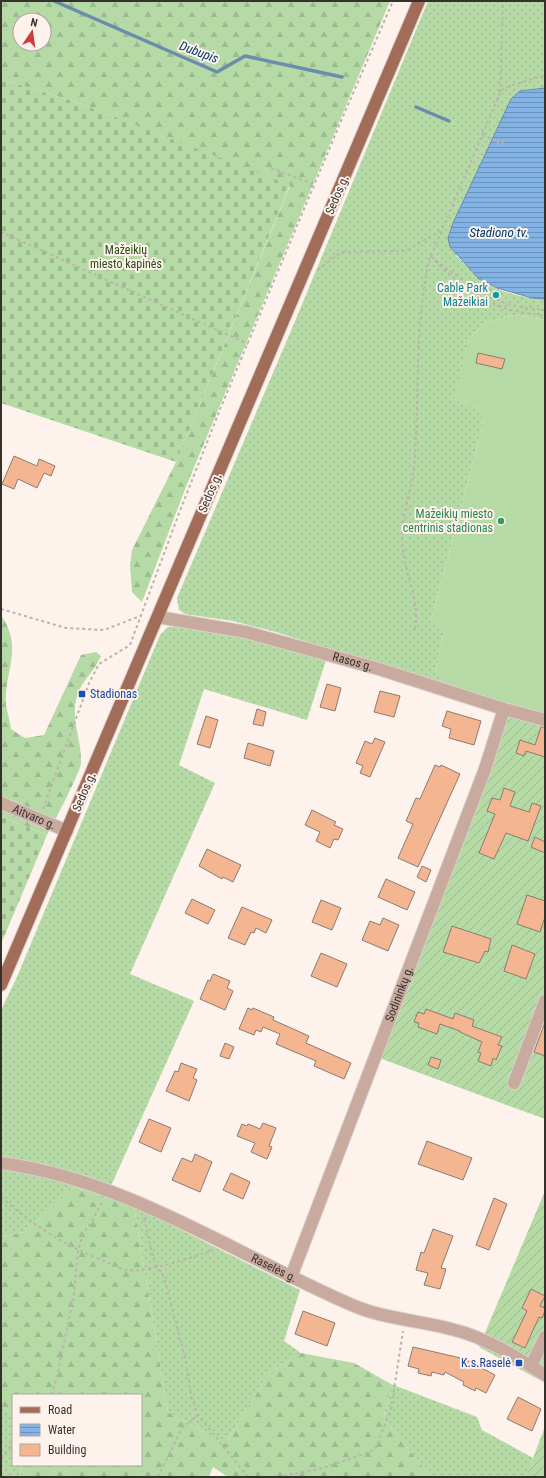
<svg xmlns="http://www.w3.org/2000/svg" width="546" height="1478" viewBox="0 0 546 1478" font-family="'Roboto Condensed',sans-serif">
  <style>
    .grass { fill: url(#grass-dots) }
    .forest { fill: url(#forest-firs); fill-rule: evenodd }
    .cemetery { fill: url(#cemetery-stones) }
    .garden { fill: url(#garden-furrows) }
    .pitch { fill: #b5daa6 }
    .water { fill: url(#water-rules); stroke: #6c8cad }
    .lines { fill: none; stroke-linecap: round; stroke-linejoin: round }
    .stream { stroke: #6c8cad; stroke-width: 3.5 }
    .building { fill: #f3b690; stroke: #8b7b72 }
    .minor-casing { stroke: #d9cfca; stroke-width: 14 }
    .major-casing { stroke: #d9cfca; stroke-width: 14 }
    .path { stroke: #bcb3ae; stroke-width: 2; stroke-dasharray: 3 3; stroke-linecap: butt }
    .minor { stroke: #c9aa9f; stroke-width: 12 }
    .major { stroke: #a16c58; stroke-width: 12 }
    .culture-dot { fill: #0f9aa8; stroke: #fdf2ec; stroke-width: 1.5 }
    .leisure-dot { fill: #2e9e5b; stroke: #fdf2ec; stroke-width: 1.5 }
    .transit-dot { fill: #1a4fb4; stroke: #fdf2ec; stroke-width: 1.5 }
    .labels { text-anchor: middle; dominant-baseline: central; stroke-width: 4; stroke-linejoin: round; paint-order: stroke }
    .street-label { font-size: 12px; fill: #37312d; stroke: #fdf2ec }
    .park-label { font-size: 12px; fill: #274c14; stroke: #fdf2ec }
    .culture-label { font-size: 12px; fill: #0d838f; stroke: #fdf2ec; text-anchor: end }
    .leisure-label { font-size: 12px; fill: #27864d; stroke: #fdf2ec; text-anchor: end }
    .transit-label { font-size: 12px; fill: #164399; stroke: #fdf2ec; text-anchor: start }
    .water-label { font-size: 13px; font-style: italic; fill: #003966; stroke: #fdf2ec }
  </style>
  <defs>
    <pattern id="grass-dots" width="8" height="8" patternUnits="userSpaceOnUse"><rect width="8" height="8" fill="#b5daa6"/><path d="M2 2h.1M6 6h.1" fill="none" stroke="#9cbc8f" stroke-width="1.8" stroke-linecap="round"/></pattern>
    <pattern id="forest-firs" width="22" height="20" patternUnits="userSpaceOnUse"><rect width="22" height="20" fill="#b5daa6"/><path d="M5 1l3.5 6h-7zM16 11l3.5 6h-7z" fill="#9cbc8f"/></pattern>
    <pattern id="cemetery-stones" width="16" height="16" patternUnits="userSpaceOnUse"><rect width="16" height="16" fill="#b5daa6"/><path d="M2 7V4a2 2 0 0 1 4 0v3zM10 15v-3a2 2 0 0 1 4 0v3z" fill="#9cbc8f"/></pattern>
    <pattern id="garden-furrows" width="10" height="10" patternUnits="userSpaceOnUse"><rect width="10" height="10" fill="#b5daa6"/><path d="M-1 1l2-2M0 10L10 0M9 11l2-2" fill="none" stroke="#9cbc8f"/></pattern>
    <pattern id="water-rules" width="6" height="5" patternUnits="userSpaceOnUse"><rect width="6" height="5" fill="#83b3e4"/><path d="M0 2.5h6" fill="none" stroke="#6c92b9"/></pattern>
  </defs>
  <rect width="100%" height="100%" fill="#fdf2ec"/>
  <path class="grass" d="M428,1h117v87l-89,168c9,7 15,16 23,22 17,14 45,20 66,21v21l-31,-5 -27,7 -18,17 -15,61 24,8 6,13 -53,200 13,8 -8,44 8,13 -168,-54 -43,-11 -48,-7 -6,-4 -2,-12 116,-272z
    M179,626l60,9 87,25 -19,60 -103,-31 -25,76 36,18 -85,191 64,27 -88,196 -32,-10 -49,45 -24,4v-226l16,-33 143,-342 8,-8z
    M134,1206l166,84 -16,51 17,12 -31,19 -45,72 -57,-32z
    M391,1384l86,33 5,13 51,28 -7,19h-95l-40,-50 -7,-12z
    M1,1406l12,7v52h9l-3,12h-18z"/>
  <path class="forest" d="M1,1h389l-203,483 -45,118 -10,-10 -2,-27 2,-15 44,-88 114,-276 -214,-84 -75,-23zM20,20h24v24h-24z
    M1,615c23,34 3,54 5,90 1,7 4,16 5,24l14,9 19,-3 37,-80 15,-3 5,4c-6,15 -19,24 -24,40 -7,23 5,44 4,67 0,8 -28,61 -34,72l-46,-19z
    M74,1187l60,19 34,206 57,32 45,-72 31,-19 53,10 37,21 -7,31 7,12 40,50h-203l-15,-10 -4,10h-190l3,-12h119v-70h-128v18l-12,-7v-170l24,-4z"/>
  <path class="cemetery" d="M1,79l75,23 214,83 -114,277 -175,-59z
    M1,816l46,19 -46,109z"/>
  <path class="garden" d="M504,703l41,10v406l-174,-64z
    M545,1191v192l-66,-36z
    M545,1426v51h-19z"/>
  <path class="pitch" d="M514,315l31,5v393l-101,-27 -8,-13 8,-44 -13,-8 53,-200 -6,-13 -25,-8 16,-61 18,-17z"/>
  <path class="water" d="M545,88v211l-13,-1 -35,-10 -18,-9 -29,-32 -2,-9 5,-15 58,-124 9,-8z"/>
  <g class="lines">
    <path class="stream" d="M54,1l163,71 28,-16 97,21
      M416,107l33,14"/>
  </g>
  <path class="building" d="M478,353l27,6 -3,10 -26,-6z
    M14,456l23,10 2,-7 16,7 -4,10 -7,-3 -7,15 -19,-9 -4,10 -12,-5z
    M327,684l14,4 -6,23 -15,-4z
    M380,691l20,5 -6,21 -20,-5z
    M257,709l9,3 -3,14 -10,-2z
    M447,711l34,10 -7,24 -25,-7 2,-9 -9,-3z
    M206,716l12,4 -8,28 -13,-4z
    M541,727h4v30l-19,-6 -2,5 -8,-3 4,-13 15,5z
    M375,738l10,4 -15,35 -10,-4 3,-7 -7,-3 9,-22 7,3z
    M248,743l26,8 -4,15 -26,-8z
    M435,765l5,2 1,-2 19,9 -42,93 -20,-9 15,-34 -7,-3 10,-23 4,1z
    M504,788l11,4 -5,14 19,6 3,-9 9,3 -13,35 -22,-8 -12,26 -15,-6 16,-39 -8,-3 5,-13 8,2z
    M312,810l24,12 -2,3 9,4 -5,11 -4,-1 -4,9 -14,-7 4,-9 -15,-7z
    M535,837l10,5v11l-14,-6z
    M207,849l34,16 -8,17 -10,-5 -1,2 -23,-13z
    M422,866l9,4 -5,12 -9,-5z
    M386,879l29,13 -8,18 -29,-13z
    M527,895l18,6v16l-5,15 -23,-8z
    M192,899l23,11 -7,14 -23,-11z
    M321,900l20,8 -9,22 -20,-8z
    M242,907l30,13 -6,13 -10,-5 -2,5 -3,-1 -6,13 -17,-7z
    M383,918l16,7 -11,26 -26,-11 8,-19 10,4z
    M452,926l39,13 -3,13 -3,-1 -6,12 -36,-11z
    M512,945l23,9 -9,25 -22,-8z
    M321,953l26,11 -10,23 -26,-11z
    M213,974l17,7 -3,7 6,3 -8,19 -25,-11 8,-19 2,1z
    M248,1008l4,2 1,-2 21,9 -1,3 36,16 -3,7 45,20 -7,16 -30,-13 2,-5 -40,-17 4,-10 -17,-7 -2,5 -5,-2 -2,5 -15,-6z
    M426,1009l27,10 2,-6 19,7 -2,6 30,11 -4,8 4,1 -6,14 -3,-2 -2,8 -13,-5 3,-8 -3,-1 4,-10 -22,-10v-1l-20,-7 -3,10 -19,-7 1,-4 -5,-1 4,-10 6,2z
    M545,1022v34l-11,-4z
    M225,1043l9,4 -5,12 -9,-3z
    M431,1057l10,3 -3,9 -10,-4z
    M181,1063l16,6 -4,9 4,2 -8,21 -23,-10 9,-20 3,1z
    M149,1119l22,9 -10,24 -22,-10z
    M263,1123l13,5 -7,18 3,1 -5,12 -16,-7 4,-9 -18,-7 5,-12 5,2 1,-2 12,5z
    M427,1141l45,17 -9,22 -45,-16z
    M195,1154l17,8 -12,30 -28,-12 10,-22 10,4z
    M231,1173l19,9 -7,17 -20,-9z
    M494,1198l13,6 -18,46 -13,-5z
    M433,1229l20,7 -12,32 5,1 -6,20 -16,-4 4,-12 -12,-3 5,-18 3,1z
    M531,1289l14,7 -5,10 5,2v3l-3,7 -3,-1 -14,31 -13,-6 15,-31 -5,-3z
    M303,1311l32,12 -8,23 -32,-12z
    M413,1347l52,12 30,16 -9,18 -10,-5 -1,3 -12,-6 1,-3 -19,-10 -1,3 -12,-3 -1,4 -13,-3 1,-4 -11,-3z
    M518,1397l23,12 -9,22 -25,-12z"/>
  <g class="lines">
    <defs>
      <g id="minor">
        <path id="s1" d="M158,617l88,15 133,37 125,40 41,11"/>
        <path id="s2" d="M1,803l66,28"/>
        <path d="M514,1083l31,-82"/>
        <path id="s3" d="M1,1163c127,17 235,92 351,142 32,14 66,15 99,24 34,8 64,27 94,46"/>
        <path id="s4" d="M291,1277l194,-508 19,-60"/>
        <path d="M531,1366l14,-29"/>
      </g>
      <path id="major" d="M1,985l418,-984"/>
    </defs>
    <use href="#minor" class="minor-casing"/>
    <use href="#major" class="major-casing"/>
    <path class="path" d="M500,92l3,-91
      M482,135l15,6
      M497.5 142a2.5 2.5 0 1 1 5 0a2.5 2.5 0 1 1-5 0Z
      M271,168l42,16
      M1,232l247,112
      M431,256l69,-163 4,-5 41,-13
      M435,261c21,21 49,43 80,50 9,2 20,3 30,5
      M318,270l23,-18 65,-1 34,-20
      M1,609l65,19 38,2 36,-14
      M415,629c6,-29 -14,-62 -13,-93 1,-27 12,-53 13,-80 4,-66 0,-136 15,-200 25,18 51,40 81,49 10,3 23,3 34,5
      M43,809l46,-126 10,-19 31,-19 51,-137 40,-101 120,-286 52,-120
      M1,1197c31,27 62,48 101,63 8,3 17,9 25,10 19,3 67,-13 86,-20
      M144,1218l10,43 10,16 22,85 5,34 7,19 50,62
      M52,1395l7,-28 15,-73 4,-43 5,-17 9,-13 11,-21
      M1,1458l12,-15
      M158,1477l24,-49 16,-13
      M278,1477l45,-9 52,-18 16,-41 12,-78"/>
    <use href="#minor" class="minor"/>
    <use href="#major" class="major"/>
  </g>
  <circle class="culture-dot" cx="496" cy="295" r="4"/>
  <circle class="leisure-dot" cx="501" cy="521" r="4"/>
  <g class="transit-dot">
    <rect x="78" y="690" width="8" height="8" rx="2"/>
    <rect x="515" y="1359" width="8" height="8" rx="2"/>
  </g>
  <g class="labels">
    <g class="street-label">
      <text transform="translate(337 195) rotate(-67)">Sedos g.</text>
      <text transform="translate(210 493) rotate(-67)">Sedos g.</text>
      <text stroke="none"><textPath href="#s1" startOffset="200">Rasos g.</textPath></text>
      <text transform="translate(84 792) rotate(-67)">Sedos g.</text>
      <text stroke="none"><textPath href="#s2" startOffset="36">Aitvaro g.</textPath></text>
      <text stroke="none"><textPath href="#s4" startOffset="303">Sodininkų g.</textPath></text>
      <text stroke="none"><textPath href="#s3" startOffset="294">Raselės g.</textPath></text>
    </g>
    <g class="park-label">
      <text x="126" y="250">Mažeikių<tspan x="126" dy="14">miesto kapinės</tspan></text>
    </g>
    <g class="culture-label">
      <text x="488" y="288">Cable Park<tspan x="488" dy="14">Mažeikiai</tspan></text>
    </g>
    <g class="leisure-label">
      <text x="493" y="514">Mažeikių miesto<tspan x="493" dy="14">centrinis stadionas</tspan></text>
    </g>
    <g class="transit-label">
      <text x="90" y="694">Stadionas</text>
      <text x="511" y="1363" text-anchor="end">K.s.Raselė</text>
    </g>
    <g class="water-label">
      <text transform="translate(199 52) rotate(20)">Dubupis</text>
      <text x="499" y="232">Stadiono tv.</text>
    </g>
  </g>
  <rect width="546" height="1478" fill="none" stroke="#37312d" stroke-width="4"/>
  <rect x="12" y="1394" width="130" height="72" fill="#fdf2ec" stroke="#aea5a0"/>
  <rect x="20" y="1407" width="20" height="6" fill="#a16c58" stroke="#aea5a0"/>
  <text x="48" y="1414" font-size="12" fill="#37312d">Road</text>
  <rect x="20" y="1424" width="20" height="12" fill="url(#water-rules)" stroke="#aea5a0"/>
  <text x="48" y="1434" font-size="12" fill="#37312d">Water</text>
  <rect x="20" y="1444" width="20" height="12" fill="#f3b690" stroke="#aea5a0"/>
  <text x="48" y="1454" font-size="12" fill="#37312d">Building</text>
  <g transform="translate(32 32) rotate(13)"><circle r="19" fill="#fdf2ec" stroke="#aea5a0"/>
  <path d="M0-3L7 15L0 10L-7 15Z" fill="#cc3d3b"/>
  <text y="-6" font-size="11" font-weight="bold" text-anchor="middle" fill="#37312d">N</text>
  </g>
</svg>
